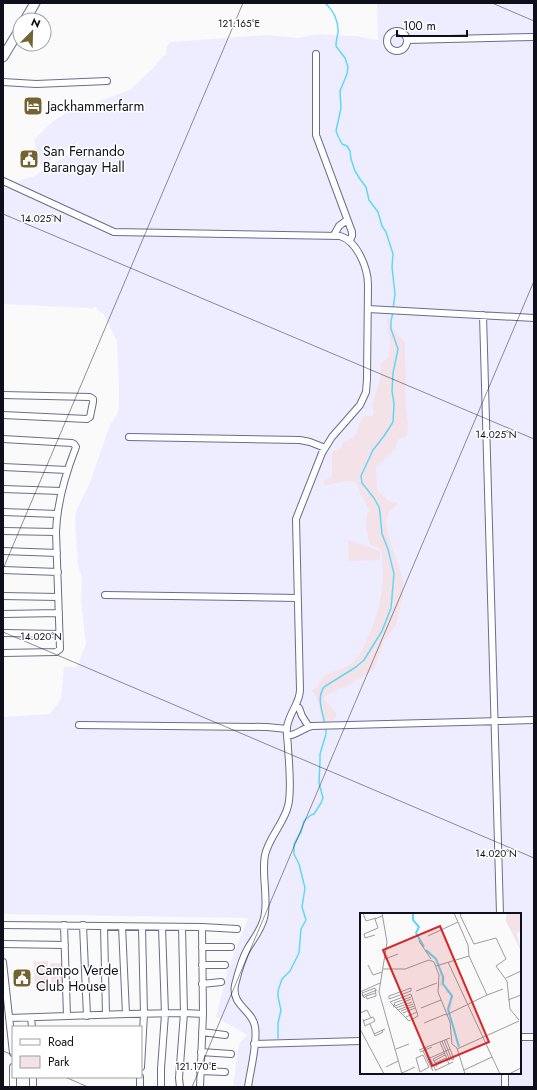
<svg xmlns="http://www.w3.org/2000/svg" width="537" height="1090" viewBox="0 0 537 1090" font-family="Jost,sans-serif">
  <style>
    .built { fill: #ededff; fill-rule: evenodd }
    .green { fill: #f4e2e9 }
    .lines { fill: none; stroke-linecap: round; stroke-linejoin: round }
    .stream { stroke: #61d7f7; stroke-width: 1.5 }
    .minor-casing { stroke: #6c6c8c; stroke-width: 8 }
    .highway-casing { stroke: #6c6c8c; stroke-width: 11 }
    .minor { stroke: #fff; stroke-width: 6 }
    .highway { stroke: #fff; stroke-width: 9 }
    .ticks { fill: none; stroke: #0f0f1b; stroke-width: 1; stroke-opacity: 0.45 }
    .labels { text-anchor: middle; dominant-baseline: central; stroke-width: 3; stroke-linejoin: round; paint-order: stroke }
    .poi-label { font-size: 14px; fill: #0f0f1b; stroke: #fff; text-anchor: start }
    .inset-river { fill: none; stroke: #61d7f7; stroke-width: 2 }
    .inset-road { fill: none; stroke: #9c9ca1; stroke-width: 1 }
    .view { fill: #d62828; fill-opacity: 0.15; stroke: #d62828; stroke-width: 2 }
    .inset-edge { fill: none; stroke: #0f0f1b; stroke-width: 2 }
    .ticks-label { font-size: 10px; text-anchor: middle; fill: #0f0f1b; stroke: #fff; stroke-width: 3; stroke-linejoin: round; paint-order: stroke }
  </style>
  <rect width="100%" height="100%" fill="#fafafa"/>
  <path class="built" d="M377,3h157v1084h-301l6,-43 8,-9 -31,-18 12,-48 20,-51 -245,-4v-197l47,-3 11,-15 3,-32h13l9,-23 -5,-43 1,-22 -4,-15 -3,-42 1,-11 13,-26 21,-60 7,-11 2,-7v-20l-2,-46 -14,-28 -6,-3v-3h-4v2l-3,-1 -87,-4v-127l16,5 7,-4 7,-1 41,-26 6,-10 -39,25 -7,-26 18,-18 16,-10 15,-7h5l42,-15 23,-22 9,-11 4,-2 1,-9 3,-4 97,-7 31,3 18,-4 39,2 23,4zM361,914h159v159h-159z"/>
  <path class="green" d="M388,317h1c1,10 9,18 16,26v17l1,12 -1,24 3,29 -1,10 -9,5 -3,9 -19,19 1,22 12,11 8,1v2l-8,8 -3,8 2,14 15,45v17l-7,29 -12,16 -10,28 -3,3 -24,14 -9,3 -14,8v2l12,14v4l-2,4h-11l-6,-23 -6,-8 6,-2c8,-20 20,-14 34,-24 7,-6 12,-15 15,-23 15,-30 20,-58 15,-91l-3,-3 -8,-2c-3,-9 -6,-27 -1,-34 -3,-10 -7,-13 -10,-20 -1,-2 0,-5 -2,-7 -4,-7 -23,0 -30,1l-3,-1 -1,-3 7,-3 2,-3v-23l9,-4 2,-6 10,-5 4,-4 1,-7 6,-10h8l2,-4 -2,-7 8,-25 1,-16 8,-8 1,-14 -3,-21z
    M348,540l32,11v9l-31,1z
    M48,961l1,27h-14l-1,-26z
    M50,963h14l1,22 -14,1z"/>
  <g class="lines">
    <path class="stream" d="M325,3c8,7 14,18 13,30 -1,4 -2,8 -2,13l9,12 3,9 -1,7 -7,17 1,17 -5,23 2,5 4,8 5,2 3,5 1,8 4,12 5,8 6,8 3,13 9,12 4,14 4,6 7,22 -1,13 3,27 -2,15
      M325,725c-2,-13 -9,-26 -1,-38l32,-20 8,-7 18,-29 9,-23 3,-34 -6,-25 -6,-15 -2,-21 -1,-6 -5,-9 -12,-15 -1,-7 12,-26 11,-14 9,-14 1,-18 -2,-13 1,-18 5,-24 -7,-20v-8l2,-9
      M278,1038v-15l3,-13 -3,-13v-6l4,-12 8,-8 9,-18 2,-24 5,-9 -4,-13 3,-19 -6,-24 -5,-10v-10l7,-12 3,-11 7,-6 3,-1 7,-11 2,-5 -4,-15 1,-23v-6l6,-20v-6"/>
    <defs>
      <path id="minor" d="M387 41a10 10 0 1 1 20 0a10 10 0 1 1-20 0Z
        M407,40l127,-3
        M316,54v81l36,97v4l-2,4
        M3,82l33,2 71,-3
        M3,181l111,51 226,4c17,5 28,32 28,49l-1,94 -1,13 -6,13 -28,32 -10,16 -26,66 4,171c0,13 -11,23 -13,37 -1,7 1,14 1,21 1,16 4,43 0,58 -4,17 -19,31 -23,49 -4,20 4,44 -1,63 -3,12 -10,20 -16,30 -6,10 -10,25 -13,37 -4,21 18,25 20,42 3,14 -5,45 -7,60
        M334,235l5,-9 8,-6
        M368,309l166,9
        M483,315l17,599
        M3,395l87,2 3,2v3l-3,15 -3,2 -84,-4
        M129,437l171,3 10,2 15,6
        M3,439l69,4 2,1 2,3c-11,28 -19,55 -20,85l4,117 -4,3 -53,1
        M3,467l64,3
        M3,489l58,2
        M3,512l54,2
        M3,531l53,1
        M3,551l54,2
        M3,570l55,2
        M105,595l192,3
        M3,596l55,1
        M3,614l56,-1
        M3,633l56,1
        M296,705l3,3 3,8 7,11
        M79,725l188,2 20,2
        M287,736c10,-1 16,-8 25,-10l222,-6
        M3,925l199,2 35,2
        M64,925l3,91
        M83,925l4,91
        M104,926l2,89
        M122,926l4,88
        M3,944l62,1
        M202,947h29
        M3,962l10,91
        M202,965h23
        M202,984l19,-2
        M9,1018l117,-4 58,-1 19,1 -1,-87
        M31,1018l1,9
        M202,1032l23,3
        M520,1037h14
        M254,1044l107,-3
        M201,1052l30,2
        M141,1067l3,-53 -2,-87
        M200,1071l25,1
        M505,1073v14
        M13,1087v-20
        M33,1087v-10
        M140,1087v-10
        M161,1087v-18l4,-55 -3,-87
        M180,1087l-1,-9 5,-65 -2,-86
        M200,1087l3,-73"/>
      <path id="highway" d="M25,20l10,-17
        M3,57l17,-28"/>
    </defs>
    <use href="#minor" class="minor-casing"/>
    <use href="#highway" class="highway-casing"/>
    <use href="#minor" class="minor"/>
    <use href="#highway" class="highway"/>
  </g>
  <path class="ticks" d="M492,3l42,18M3,214l531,225M3,569l240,-566M3,632l531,226M3,1051l10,4M65,1077l23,10M192,1087l342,-806"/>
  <defs>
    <symbol id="hotel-square" viewBox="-11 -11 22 22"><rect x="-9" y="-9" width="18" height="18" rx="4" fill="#736432" stroke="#fff"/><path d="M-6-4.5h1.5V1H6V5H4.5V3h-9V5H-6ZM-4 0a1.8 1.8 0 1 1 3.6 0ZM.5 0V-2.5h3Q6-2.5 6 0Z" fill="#fff"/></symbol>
    <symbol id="civic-square" viewBox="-11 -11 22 22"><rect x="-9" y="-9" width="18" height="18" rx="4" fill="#736432" stroke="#fff"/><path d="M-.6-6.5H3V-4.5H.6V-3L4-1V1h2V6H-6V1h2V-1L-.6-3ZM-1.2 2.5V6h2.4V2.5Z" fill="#fff"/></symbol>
  </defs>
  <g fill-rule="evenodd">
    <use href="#hotel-square" x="22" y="95" width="22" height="22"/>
    <use href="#civic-square" x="18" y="148" width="22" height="22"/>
    <use href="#civic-square" x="11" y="967" width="22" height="22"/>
  </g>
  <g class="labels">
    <g class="poi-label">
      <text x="47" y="106">Jackhammerfarm</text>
      <text x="43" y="151">San Fernando<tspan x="43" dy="16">Barangay Hall</tspan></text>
      <text x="36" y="970">Campo Verde<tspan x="36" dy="16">Club House</tspan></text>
    </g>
  </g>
  <g transform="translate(360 913)">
    <rect width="161" height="161" fill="#fafafa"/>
    <path d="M147,0l14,1v17l-4,2 4,18 -15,-30zM78,53l7,11 -1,7 9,12 -3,16 -3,-3 3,-6v-7l-1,-4 -4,2 2,-3 -4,-6 -4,2 2,-10z" fill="#f4e2e9"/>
    <path class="inset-river" d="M53,0v7l6,7 -3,6 8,14M66,37l10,9 7,18v7l9,12 -4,13 11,38"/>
    <path class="inset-road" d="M3,0l3,8 10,-3M22,0l5,29 -8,50 23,82M103,0l-3,2 14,29 22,-6 10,21 -10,7 11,15 3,28 9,11M15,22l-10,3 -1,-4 14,-6 -3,-9 7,-3M68,23l30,-14M59,28l12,18M25,46l13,-5M88,49l52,112M8,52l5,10 9,-3M76,53l33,-10M23,56h22l24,-9 5,2 5,13 -1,17 12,30 2,22 5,4 8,26M146,65l15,-7M51,75v3l-22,8v-3zM56,78l21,-8M0,79l20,-9M51,81l7,22 -9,5 -19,-19zM127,82l16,-6M2,83l15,-6M6,83l1,3 9,-3v-1l-1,-7 -13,5 2,5 2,-2 10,-3M148,87l13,-5M35,93l-1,-3 17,-6M33,94l18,-8M36,95l16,-6M61,95l20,-8M38,97l15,-6M41,98l13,-5M0,100l7,-3 4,8M43,100l12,-5M86,102l41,-20 -18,-39 -1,-11 -14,-32M46,104l11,-5M3,106l2,7 10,-5M3,108l10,-4 2,4M64,110l22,-9M10,111l5,12 8,-4 -1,-2M0,116l24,45M14,121l11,-5M84,127l8,20M82,128l8,20M80,129l9,22M65,135l11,23M36,136l13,-5M90,136l4,10 -2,1M97,136l62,-28M59,137l31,-12M63,138l10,20M60,139l12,-5M63,142l6,12 -9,5 -4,-14zM70,145l20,-9 -4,-10M74,148l-1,-2 12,-6M75,150l-1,-2 11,-6M76,152l-1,-2 11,-5M26,154l12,-6M77,154l-1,-2 11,-5M76,157l17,-8M104,157l28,-13M42,160l13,-6M149,161l12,-6"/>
    <path class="view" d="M80,13l49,116 -57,24 -49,-116z"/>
    <rect width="161" height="161" class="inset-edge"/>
  </g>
  <g class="ticks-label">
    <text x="239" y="27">121.165°E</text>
    <text x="41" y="222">14.025°N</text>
    <text x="496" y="438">14.025°N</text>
    <text x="41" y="640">14.020°N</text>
    <text x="496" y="857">14.020°N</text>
    <text x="196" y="1070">121.170°E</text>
  </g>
  <rect width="537" height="1090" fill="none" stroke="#0f0f1b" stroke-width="8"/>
  <rect x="12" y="1026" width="130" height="52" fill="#ffffff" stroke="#9f9fa4"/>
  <rect x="20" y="1039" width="20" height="6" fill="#ffffff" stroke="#9f9fa4"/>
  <text x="48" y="1046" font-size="12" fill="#0f0f1b">Road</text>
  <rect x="20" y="1056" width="20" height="12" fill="#f4e2e9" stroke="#9f9fa4"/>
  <text x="48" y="1066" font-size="12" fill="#0f0f1b">Park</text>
  <g transform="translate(32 32) rotate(23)"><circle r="19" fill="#ffffff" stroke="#9f9fa4"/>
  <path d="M0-3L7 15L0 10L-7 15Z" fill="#736432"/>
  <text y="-6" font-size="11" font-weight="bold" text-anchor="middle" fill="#0f0f1b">N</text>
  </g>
  <path d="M397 30v6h70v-6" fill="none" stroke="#0f0f1b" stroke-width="2"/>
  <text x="403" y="30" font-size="12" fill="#0f0f1b" stroke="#ffffff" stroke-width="3" paint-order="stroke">100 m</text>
</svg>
